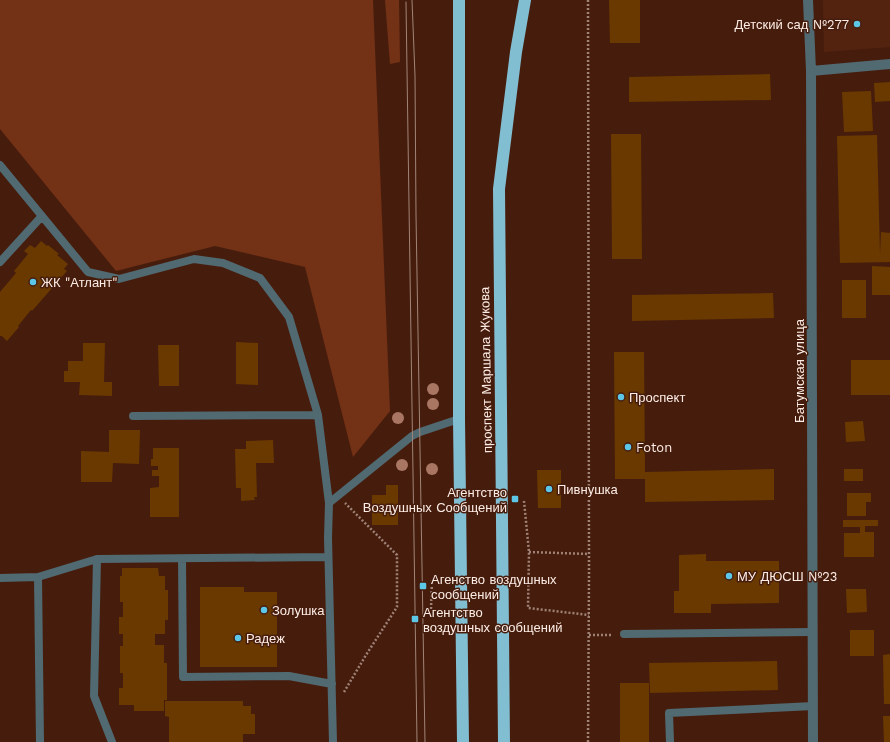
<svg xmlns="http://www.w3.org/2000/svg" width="890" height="742" viewBox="0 0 890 742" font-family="'Work Sans',sans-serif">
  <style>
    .built { fill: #542310 }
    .green { fill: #733116 }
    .building { fill: #6a3900 }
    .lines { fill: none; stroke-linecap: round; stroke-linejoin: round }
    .path { stroke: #9f8176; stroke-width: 2.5; stroke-dasharray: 2 2; stroke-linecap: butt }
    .lane { stroke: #516971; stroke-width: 8 }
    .street { stroke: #516971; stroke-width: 10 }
    .highway { stroke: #82bed2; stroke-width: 12 }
    .tram { stroke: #a18478; stroke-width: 1 }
    .tree { fill: #a97663 }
    .poi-dot { fill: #5dc7e8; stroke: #461d0d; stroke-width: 1.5 }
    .labels { text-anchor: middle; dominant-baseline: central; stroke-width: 3; stroke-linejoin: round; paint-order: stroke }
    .poi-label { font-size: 13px; fill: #feede6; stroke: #461d0d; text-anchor: start }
    .street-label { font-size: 13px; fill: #feede6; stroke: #461d0d }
  </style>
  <rect width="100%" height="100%" fill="#461d0d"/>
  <path class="built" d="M823,0h67v47l-66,5z"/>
  <path class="green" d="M0,0h373l17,411 -37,46 -48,-190 -90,-21 -99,25 -116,-142z
    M385,0h14l1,62 -10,2z"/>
  <path class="building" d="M609,0h31v43h-30z
    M770,74l1,26 -142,2v-25z
    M890,82v19l-15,1 -1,-19z
    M871,91l2,40 -29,1 -2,-40z
    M611,134h30l1,125h-30z
    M877,135l3,119 1,-22 9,1v29l-50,1 -3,-127z
    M41,241l6,5 1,-1 11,9 -2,1 11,9 -4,5 3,2 -35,40 -1,-1 -13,16 1,1 -12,14 -5,-5h-2v-44l16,-19 -2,-2 14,-17 -4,-3 6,-6 5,3z
    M872,266l18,1v28h-18z
    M842,280h24v38h-24z
    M773,293l1,25 -142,3v-26z
    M236,342l22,1v42l-22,-1z
    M83,343h22l-1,39h8v14l-33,-1 1,-13h-16v-11h4v-10h15z
    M158,345h21v41h-20z
    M614,352h30l1,120 129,-3v31l-129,2v-23h-30z
    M851,360h39v35h-39z
    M863,421l2,20 -19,1 -1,-20z
    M109,430h31l-1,34 -26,-1 -1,19h-31v-31l28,1z
    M273,440l1,23h-18l1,34h-3l1,3 -14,1v-13h-5l-1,-39h11v-8z
    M153,448h26v69h-29v-29l9,-1v-11h-7v-6h6v-4h-7v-7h2z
    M844,469h19v12h-19z
    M537,470h24v38h-23z
    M386,485h12v40h-26v-30h14z
    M847,493h24v9h-5v14h-19z
    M843,520h35v6h-13v6h9v25h-30v-24h16v-6h-17z
    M706,554v7h73v42l-68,1v9h-37v-22h5v-36z
    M122,568h36l1,8h6v14h3v30h-3v14h-10v11h9v18h3v37h-3v11h-30v-6h-15v-17h4v-15h-3v-27h3v-12h-4v-17h4v-15h-3v-26h2z
    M200,587h44v5h33v75h-77z
    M846,589h20l1,23 -20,1z
    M850,630h24v26h-24z
    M890,654v50h-6l-1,-49z
    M777,661l1,29 -128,3 -1,-30z
    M620,683h29v59h-29z
    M165,701h78v5h8v8h4v20h-12v8h-74v-25l-4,-1z
    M883,716h7v26h-6z"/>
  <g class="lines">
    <path class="path" d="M588,0l1,573 -1,169
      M524,501l5,51 -1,56 61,7
      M529,552l60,2
      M431,609l1,-29
      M589,635h24
      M344,692l22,-37 31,-48v-52l-52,-52"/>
    <path class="lane" d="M0,165l88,107 31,7 75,-20 29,4 37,15 29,39 29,98
      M0,262l42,-46
      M133,416l185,-1 11,88
      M97,559l-3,137 18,46
      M182,559l1,118 106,-1 43,8
      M38,577l2,165
      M0,578l38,-1 59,-18 231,-2
      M624,634l189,-2
      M333,742l-5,-204 1,-35 83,-67 8,-4 39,-13
      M670,742l-1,-29 144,-7"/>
    <path class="street" d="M808,0l3,71 2,671
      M811,71l79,-7"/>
    <path class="highway" d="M459,0v419l4,323
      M504,742l-5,-553 17,-137 9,-52"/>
    <path class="tram" d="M412,0l3,76 1,139 9,527
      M406,2l11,740"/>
  </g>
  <g class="tree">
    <circle cx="433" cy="389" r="6"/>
    <circle cx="433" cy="404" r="6"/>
    <circle cx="398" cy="418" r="6"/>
    <circle cx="402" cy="465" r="6"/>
    <circle cx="432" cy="469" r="6"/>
  </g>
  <g class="poi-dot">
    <circle cx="857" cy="24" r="4"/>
    <circle cx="33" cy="282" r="4"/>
    <circle cx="621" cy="397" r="4"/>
    <circle cx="628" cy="447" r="4"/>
    <circle cx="549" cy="489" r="4"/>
    <rect x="511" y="495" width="8" height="8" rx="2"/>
    <circle cx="729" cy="576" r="4"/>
    <rect x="419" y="582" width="8" height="8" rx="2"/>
    <circle cx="264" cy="610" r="4"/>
    <rect x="411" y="615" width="8" height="8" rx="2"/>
    <circle cx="238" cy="638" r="4"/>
  </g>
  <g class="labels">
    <g class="poi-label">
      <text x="849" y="24" text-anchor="end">Детский сад №277</text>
      <text x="41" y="282">ЖК "Атлант"</text>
      <text x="629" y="397">Проспект</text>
      <text x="636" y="447">Foton</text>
      <text x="557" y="489">Пивнушка</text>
      <text x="507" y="492" text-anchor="end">Агентство<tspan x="507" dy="15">Воздушных Сообщений</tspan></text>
      <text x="737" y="576">МУ ДЮСШ №23</text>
      <text x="431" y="579">Агенство воздушных<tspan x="431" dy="15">сообщений</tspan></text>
      <text x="272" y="610">Золушка</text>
      <text x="423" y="612">Агентство<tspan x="423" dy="15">воздушных сообщений</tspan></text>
      <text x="246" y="638">Радеж</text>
    </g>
    <g class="street-label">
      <text transform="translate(486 370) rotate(-91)">проспект Маршала Жукова</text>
      <text transform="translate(799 371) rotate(-90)">Батумская улица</text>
    </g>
  </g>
</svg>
